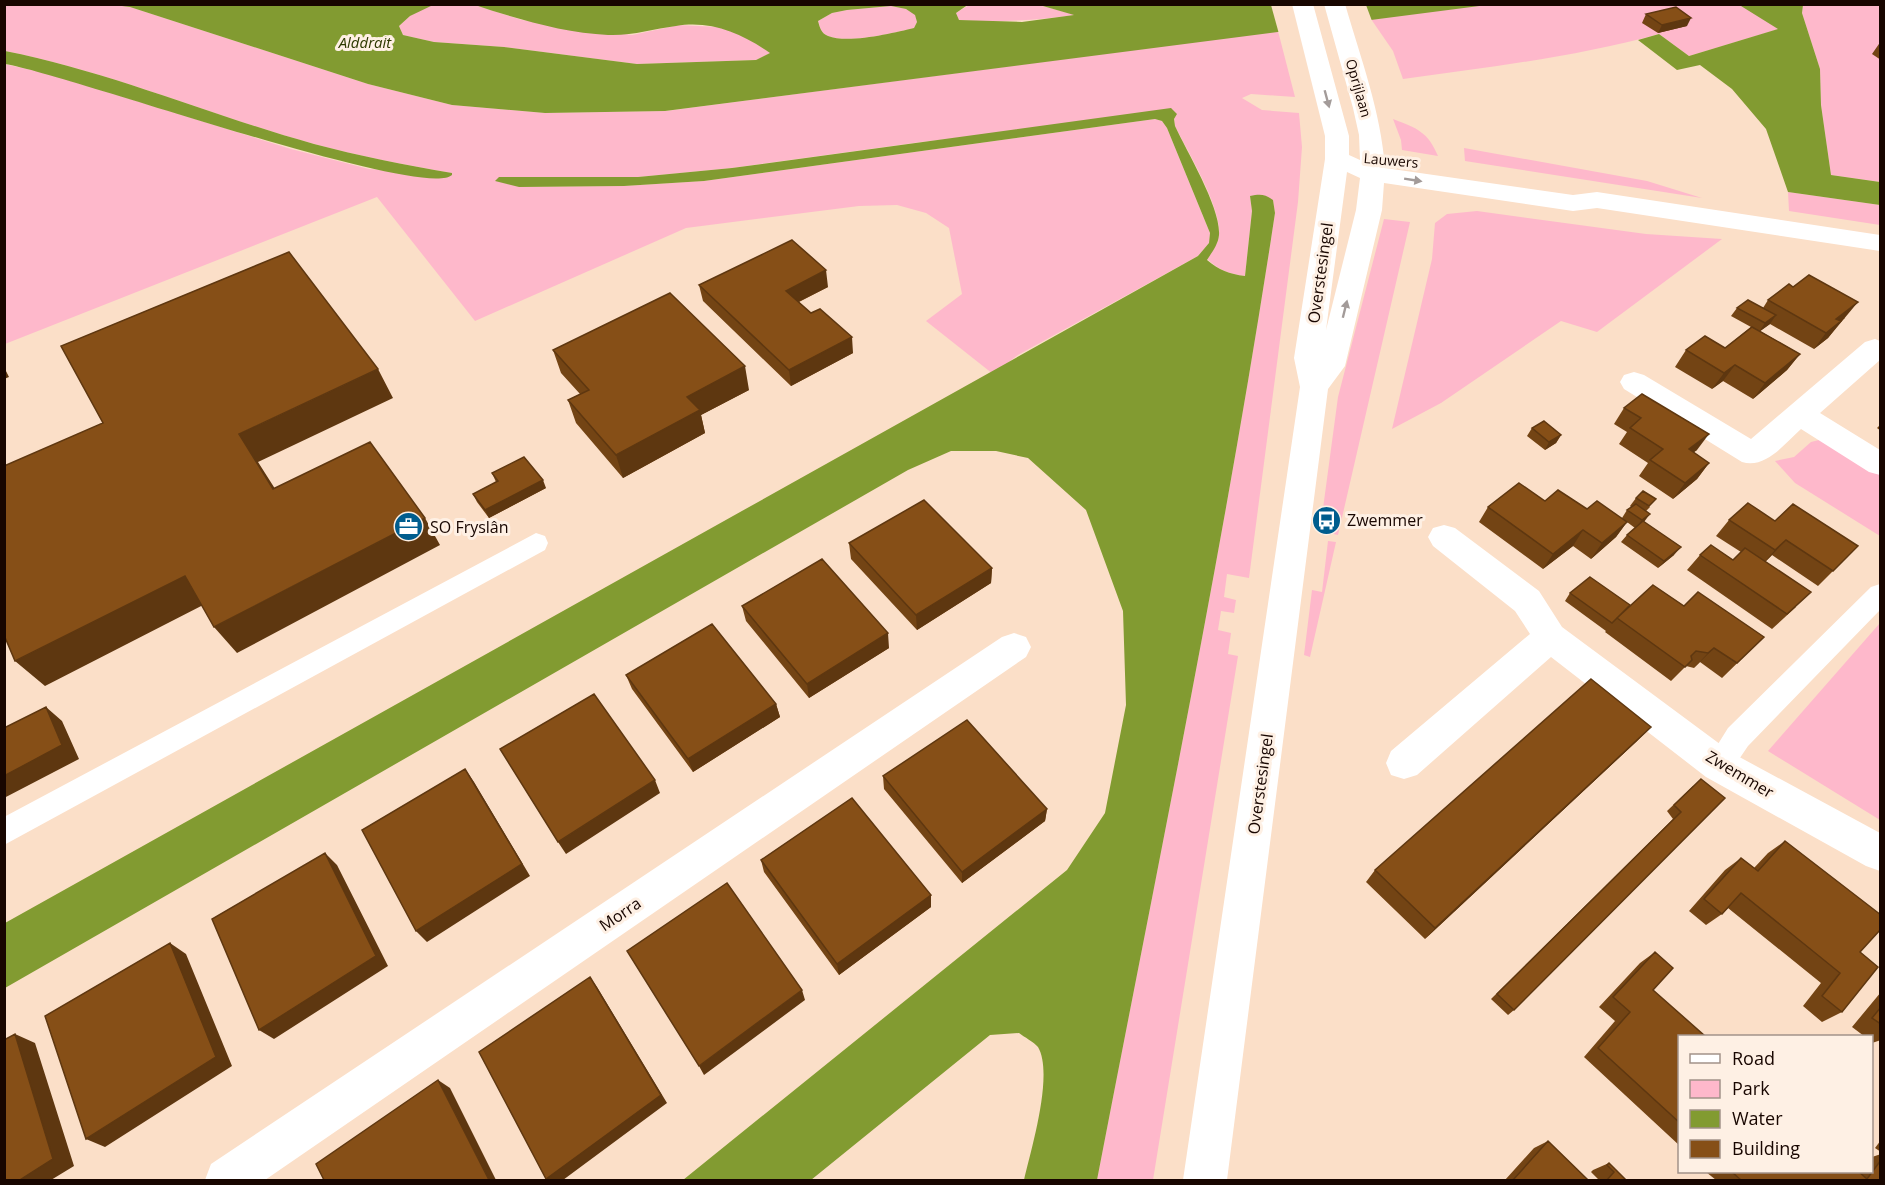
<svg xmlns="http://www.w3.org/2000/svg" width="1885" height="1185" viewBox="0 0 1885 1185" font-family="'Open Sans',sans-serif">
  <style>
    .green { fill: #feb8cb }
    .water { fill: #829b31; fill-rule: evenodd }
    .pier { fill: #fbdfc8 }
    .lines { fill: none; stroke-linecap: round; stroke-linejoin: round }
    .service { fill: #fff; fill-rule: evenodd }
    .minor { fill: #fff; fill-rule: evenodd }
    .tertiary { fill: #fff; fill-rule: evenodd }
    .wall { fill: #734414 }
    .shaded-wall { fill: #5e3710 }
    .building { fill: #864f17; stroke: #5e3710; stroke-width: 1.5 }
    .oneway { fill: #a39b99 }
    .labels { text-anchor: middle; dominant-baseline: central; stroke-width: 6; stroke-linejoin: round; paint-order: stroke }
    .far-street-label { font-size: 14px; fill: #180600; stroke: #fef0e4 }
    .far-water-label { font-size: 15px; font-style: italic; fill: #2d3900; stroke: #fef0e4 }
    .street-label { font-size: 16px; fill: #180600; stroke: #fef0e4 }
    .poi-label { font-size: 16px; fill: #180600; stroke: #fef0e4; text-anchor: start }
  </style>
  <rect width="100%" height="100%" fill="#fbdfc8"/>
  <path class="green" d="M114,4l16,3 238,77 84,21 93,8 121,-2 612,-80 17,66 -44,-3 -9,4 20,12 37,3 3,34 -4,55 -49,376 -22,-4 -3,23 12,3 -2,13 -13,-2 -3,19 13,3 -3,21 10,2 -85,524h-56c62,-322 129,-643 178,-967l-2,-13 -23,-4 2,15 -7,65c-16,-2 -26,-6 -38,-17 5,-8 11,-14 12,-25 2,-27 -31,-82 -44,-108l-1,-7 3,-5 -256,28 -189,26 -94,9h-139l20,10 105,-1 80,-5 451,-62 7,2 5,7 43,105 -1,10 -11,13 -180,99 -25,19 -67,-53 36,-27 -13,-66 -23,-15 -29,-8 -38,1 -173,22 -211,93 -98,-124 -372,147 -1,-280 46,10 241,75 78,20 83,4c-47,-8 -93,-17 -138,-29 -104,-29 -203,-72 -309,-93v-46z
    M1035,4l41,11c-40,5 -77,8 -117,5l-3,-7 13,-8z
    M1487,4h257l-2,2 37,23 -90,27 -30,-22c-83,23 -170,33 -256,45l-10,-28 -22,-32z
    M428,5h47l47,15 110,15 47,-10 39,2 24,8 29,18 -15,7 -119,4 -133,-17 -70,-5 -31,-7 -4,-9 11,-10z
    M1803,5h77v177l-49,-7 -10,-70 -1,-36 -18,-56z
    M891,6l15,3 9,5 2,8 -3,6c-20,5 -66,16 -86,8 -7,-3 -8,-8 -10,-15l14,-8 15,-3z
    M1393,119c24,9 35,13 45,37l-36,-6 -1,-10z
    M1464,148l183,33 55,17 -237,-37z
    M1788,192l92,13v20l-91,-14z
    M1477,211l169,23 76,5 -125,93 -36,-11 -120,82 -49,26 40,-170 3,-36 12,-9z
    M1384,219l26,3 -72,313 -9,-2 2,-15 -9,-2 16,-119z
    M1823,439l19,7 38,23v67l-85,-53 -20,-22 19,-4 17,-15z
    M1328,541l8,1 -26,115 -6,-2 8,-65 10,2z
    M1880,623v197l-112,-69z"/>
  <path class="water" d="M969,4l-13,9 3,7 63,2 52,-7 -38,-11 451,1 -822,106 -120,2 -93,-8 -84,-21 -238,-77 -16,-2h319l-23,11 -11,10 4,9 31,7 70,5 133,17 119,-4 14,-7c-28,-19 -58,-33 -94,-27 -23,3 -44,10 -68,9 -44,-2 -91,-16 -133,-30zM891,6l15,3 9,6 2,7 -3,6c-21,5 -66,16 -86,8 -7,-3 -8,-8 -10,-15l14,-8 15,-3z
    M1744,4l59,1 -1,8 18,56 1,36 10,70 49,7v23l-92,-13 -22,-63 -34,-40 -32,-24 -23,5 -39,-30 21,-6 30,22 89,-27 -37,-23z
    M5,51c106,21 205,64 309,93 45,12 91,21 138,29v2c-29,26 -385,-101 -447,-111z
    M1171,108l6,6 -3,5 1,7c12,26 46,82 44,109 -1,10 -7,17 -12,25 12,10 22,14 38,16l7,-65 -2,-15c10,-2 15,-2 23,4l2,13c-49,324 -116,645 -178,967h-73c7,-30 30,-106 14,-133 -4,-5 -14,-10 -19,-14l-29,2 -179,145h-128l384,-310 38,-57 21,-108 -3,-94 -37,-101 -58,-52 -32,-7h-45l-43,19 -903,518v-65l1193,-667 11,-13 1,-10 -43,-105 -5,-7 -7,-2 -451,62 -80,5 -105,1 -24,-6 4,-4h139l94,-9z"/>
  <path class="pier" d="M1271,5h95l6,16 -93,13z"/>
  <g class="lines">
    <path class="service" d="M536,533l9,3 3,7 -3,7 -541,295v-28z
      M1880,584v26l-132,136 -19,28 -10,4 -10,-4 -4,-9 23,-37 143,-141z"/>
    <path class="minor" d="M1875,339l5,2v19l-60,53 60,37v25l-11,-3 -68,-43c-17,15 -35,40 -59,33l-118,-73 -4,-7 4,-7 10,-3 10,3 107,64 114,-97z
      M1444,525l11,3 84,63 23,36 170,126 148,80v38l-14,-5 -160,-89 -155,-120 -134,118 -13,4 -13,-4 -5,-12 5,-12 139,-117 -15,-23 -82,-65 -5,-9 5,-9z
      M1014,633l12,4 5,10 -5,10 -761,523h-60l6,-16 791,-527z"/>
    <path class="tertiary" d="M1292,4h21l36,132v19l11,5 -1,-25 -6,-27 -29,-104h21c16,55 36,108 40,164l188,27 24,-3 283,43v16l-283,-43 -24,3 -189,-28 -2,27 -37,156 -17,23 -101,791h-44l117,-793 -6,-29 31,-199v-23zM1347,172l13,6 -4,32 -30,120z"/>
  </g>
  <path class="wall" d="M1646,14l41,12 -29,7 -16,-10z
    M1881,41v19l-9,-6z
    M699,285l129,2 -29,15 54,51 -62,33 -88,-85z
    M1768,300l77,18 -4,3 -13,17 -14,11 -44,-25 -10,7 40,23 -13,16 -34,29 -30,-18 -11,8 -37,-22 11,-17 39,-2 26,-21 -20,-11 6,-8h26z
    M553,350l196,40 -48,25 4,18 -82,45 -47,-55 -8,-23 12,-6 -19,-21z
    M1624,408l73,42 -4,2 16,11 -12,16 -24,20 -34,-23 9,-13 -29,-19 8,-12 -13,-8z
    M1881,424v7l-4,-3z
    M1532,428l29,7 -5,8 -11,7 -18,-14z
    M492,473l54,15 -57,30 -12,-16 -4,-8 23,-12z
    M1636,498l14,9 -4,4 -2,11 30,33 -16,13 -37,-26 6,-7 8,-7 -8,-6 -11,15 -25,22 -18,-13 -30,23 -64,-47 9,-15 57,-6 42,8 35,9 5,-8 4,-3 -1,-1z
    M1729,520l46,1 83,25 -40,40 -46,-31 -7,7 31,45 -24,22 -85,-59 13,-15 33,5 8,-8 -25,-16z
    M849,543l143,25 -1,15 -74,47 -66,-71z
    M1570,593l60,12 54,1 80,31 -42,41 -22,-16 -6,6 -8,-2 -15,15 -66,-49 1,-1 -41,-30z
    M742,606l147,42 -80,50 -63,-77z
    M626,675l150,29 4,13 -87,55 -61,-83z
    M1638,740l-213,199 -59,-57 9,-12z
    M883,776l164,33 -2,12 -83,62 -78,-94z
    M1693,786l32,12 -211,212 -6,5 -17,-16 182,-180 -6,-8z
    M1785,841l75,111 -18,60 -20,10 -19,-16 18,-23 -93,-75 -6,6 -16,11 -17,-14 36,-41 16,-12 13,10 14,-15z
    M761,860l170,35v12l-92,68 -75,-103z
    M1655,952l-2,38 27,46v110l-96,-89 31,-36 -16,-14 41,-44z
    M1881,992v48l-9,3v-7h-8l-12,-9z
    M1881,1140v12l-6,-4z
    M1548,1141l40,39h-83l29,-32z
    M1881,1154v26h-165l-10,-8h166v-15z
    M1609,1163l17,17h-29l1,-1 -7,-7 2,-2z"/>
  <path class="shaded-wall" d="M1691,18l-4,8 -29,7 4,-8z
    M826,270l2,17 -40,20 -2,-16z
    M1858,302l-30,36 -14,11 22,-30z
    M1776,315l-6,9 -11,8 6,-9z
    M852,337l1,16 -62,33 -2,-16z
    M1800,354l-13,16 -34,29 12,-16z
    M1735,365l-12,16 -11,8 12,-16z
    M745,366l4,24 -48,25 4,18 -82,45 -7,-23 71,-58z
    M4,367l5,10 -5,2z
    M378,369l15,29 -135,64 35,55 -20,-28 -34,-55z
    M1709,434l-12,16 -20,15 12,-16z
    M1561,435l-5,8 -11,7 4,-8z
    M1709,463l-12,16 -24,20 12,-16z
    M543,480l3,8 -57,30 -4,-8z
    M1650,514l-6,8 -8,6 6,-8z
    M425,518l15,27 -203,108 -23,-26z
    M1627,522l-11,15 -25,22 11,-16z
    M1583,530l-10,16 -30,23 10,-15z
    M1786,540l-14,15 -11,11 14,-16z
    M1681,547l-7,8 -16,13 6,-7z
    M992,568l-1,15 -74,47 -1,-15z
    M185,576l24,26 -164,84 -30,-25z
    M888,633l1,15 -80,50 -2,-14z
    M1714,648l-20,20 14,-15z
    M776,704l4,13 -87,55 -5,-13z
    M46,707l16,14 17,38 -75,39v-22z
    M1651,727l-13,13 -213,199 10,-11z
    M465,769l9,13 56,94 -103,66 -11,-11z
    M655,780l5,13 -94,61 -8,-12z
    M1047,809l-2,12 -83,62v-11z
    M325,853l12,12 51,101 -114,73 -15,-9z
    M931,895v12l-92,68 -2,-11z
    M170,943l16,11 46,112 -127,81 -19,-8z
    M590,977l7,10 70,116 -104,77h-15l-2,-1z
    M802,990l3,10 -101,75 -5,-9z
    M15,1034l20,9 39,123 -23,14h-31z
    M438,1080l12,8 46,92h-7z"/>
  <path class="building" d="M1676,7l15,11 -29,7 -16,-11z
    M792,240l34,30 -40,21 25,22 9,-4 32,28 -63,33 -90,-85z
    M289,252l89,117 -139,65 34,55 97,-47 55,76 -211,109 -29,-51 -170,85 -11,-26v-169l99,-43 -42,-77z
    M1809,275l49,27 -22,17 5,2 -15,12 -58,-33 21,-16 4,3z
    M670,293l75,73 -58,31 13,13 -84,45 -48,-55 21,-10 -36,-40z
    M1748,300l28,15 -11,8 -28,-15z
    M1752,327l48,27 -35,29 -30,-18 -11,8 -38,-23 19,-14 20,12z
    M1642,394l67,40 -20,15 20,14 -24,20 -35,-23 13,-11 -33,-21 11,-10 -17,-10z
    M1544,421l17,14 -12,7 -17,-14z
    M524,457l19,23 -58,30 -12,-16 25,-13 -6,-8z
    M1519,483l26,18 13,-11 29,19 10,-8 30,21 -25,21 -19,-13 -30,24 -65,-47z
    M1643,491l13,8 -7,7 -13,-8z
    M924,500l68,68 -76,47 -67,-72z
    M1748,503l27,18 18,-17 65,42 -25,25 -47,-31 -11,10 -46,-30z
    M1636,504l14,10 -8,6 -15,-10z
    M1643,521l38,26 -17,14 -37,-26z
    M1711,545l22,15 12,-12 66,44 -24,22 -87,-59z
    M822,559l66,74 -81,51 -65,-78z
    M1590,577l40,28 -18,18 -42,-30z
    M1653,585l31,21 14,-14 66,45 -27,26 -23,-15 -6,5 -12,-2 -5,5 1,4 -7,7 -68,-49z
    M712,624l64,80 -88,55 -62,-84z
    M1591,679l60,48 -216,201 -60,-58z
    M594,694l61,86 -97,62 -58,-93z
    M46,707l16,38 -58,31v-48z
    M967,720l80,89 -85,63 -79,-96z
    M465,769l57,95 -106,67 -54,-101z
    M1701,779l24,19 -211,212 -17,-16 184,-182 -7,-7z
    M852,798l79,97 -94,69 -76,-104z
    M1785,841l96,74v14l-21,23 18,15 -36,45 -20,-16 18,-23 -99,-80 -19,21 -18,-15 37,-41 17,13z
    M325,853l51,103 -117,74 -47,-111z
    M727,883l75,107 -103,76 -72,-115z
    M170,943l46,114 -130,82 -41,-123z
    M1655,952l18,16 -20,22 52,46h-25v87l-82,-75 32,-36 -17,-15z
    M590,977l71,118 -115,84 -67,-127z
    M1881,1007v17l-9,-6z
    M15,1034l38,125 -33,21h-16v-140z
    M438,1080l51,100h-165l-8,-16z
    M1548,1141l40,39h-75z
    M1881,1160v20h-140l-9,-8h127l8,7z
    M1609,1163l17,17h-19l7,-8 -7,-7z"/>
  <defs><path id="oneway-solid" d="M-6-.8H1V-3.2L6.5 0L1 3.2V.8H-6Z" transform="scale(1.5)"/></defs>
  <g class="oneway">
    <use href="#oneway-solid" transform="translate(1327 99) rotate(75)"/>
    <use href="#oneway-solid" transform="translate(1413 180) rotate(9)"/>
    <use href="#oneway-solid" transform="translate(1345 309) rotate(-76)"/>
  </g>
  <defs>
    <symbol id="bus-disc" viewBox="-11 -11 22 22"><circle r="9.5" fill="#005d8e" stroke="#fef0e4"/><path d="M-5-6H5V4H4V6H2V4H-2V6H-4V4H-5ZM-3.5-4V0h7V-4ZM-3.5 1.2v1.5H-2V1.2ZM2 1.2v1.5H3.5V1.2Z" fill="#fff"/></symbol>
    <symbol id="office-disc" viewBox="-11 -11 22 22"><circle r="9.5" fill="#005d8e" stroke="#fef0e4"/><path d="M-6-3h4V-5.5h4V-3h4V5H-6ZM-1-4.5V-3h2v-1.5ZM-6 0V1H6V0Z" fill="#fff"/></symbol>
  </defs>
  <g fill-rule="evenodd">
    <use href="#bus-disc" x="1310" y="504" width="33" height="33"/>
    <use href="#office-disc" x="392" y="510" width="33" height="33"/>
  </g>
  <g class="labels">
    <g class="far-street-label">
      <text transform="translate(1359 88) rotate(74)">Oprijlaan</text>
      <text transform="translate(1391 160) rotate(5)">Lauwers</text>
    </g>
    <g class="far-water-label">
      <text x="365" y="42">Alddrait</text>
    </g>
    <g class="street-label">
      <text transform="translate(1320 273) rotate(-82)">Overstesingel</text>
      <text transform="translate(1740 774) rotate(31)">Zwemmer</text>
      <text transform="translate(1260 784) rotate(-82)">Overstesingel</text>
      <text transform="translate(620 914) rotate(-34)">Morra</text>
    </g>
    <g class="poi-label">
      <text x="1347" y="520">Zwemmer</text>
      <text x="430" y="527">SO Fryslân</text>
    </g>
  </g>
  <rect width="1885" height="1185" fill="none" stroke="#180600" stroke-width="12"/>
  <rect x="1678" y="1035" width="195" height="138" fill="#fef0e4" stroke="#a29289" stroke-width="1.5"/>
  <rect x="1690" y="1054" width="30" height="9" fill="#ffffff" stroke="#a29289" stroke-width="1.5"/>
  <text x="1732" y="1065" font-size="18" fill="#180600">Road</text>
  <rect x="1690" y="1080" width="30" height="18" fill="#feb8cb" stroke="#a29289" stroke-width="1.5"/>
  <text x="1732" y="1095" font-size="18" fill="#180600">Park</text>
  <rect x="1690" y="1110" width="30" height="18" fill="#829b31" stroke="#a29289" stroke-width="1.5"/>
  <text x="1732" y="1125" font-size="18" fill="#180600">Water</text>
  <rect x="1690" y="1140" width="30" height="18" fill="#864f17" stroke="#a29289" stroke-width="1.5"/>
  <text x="1732" y="1155" font-size="18" fill="#180600">Building</text>
</svg>
